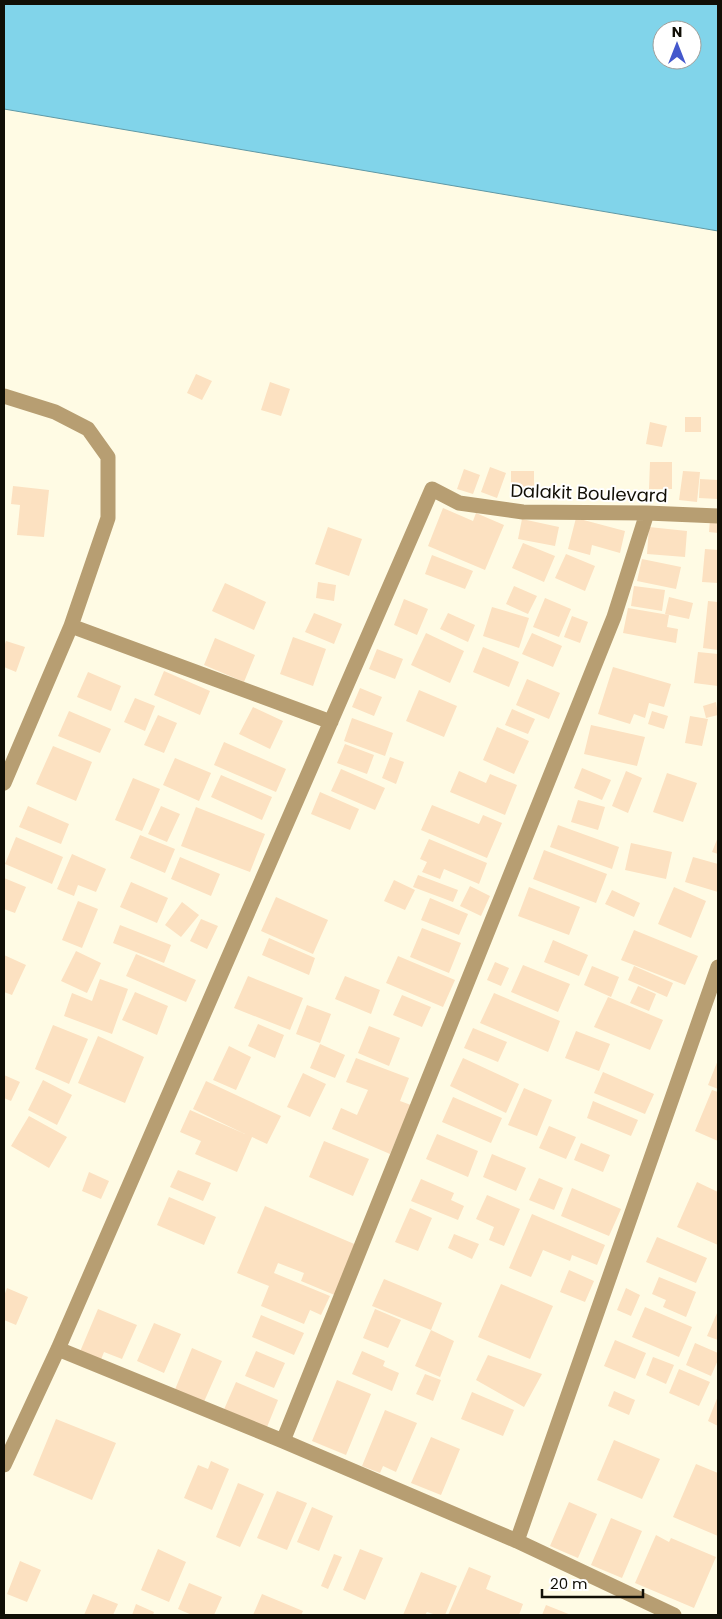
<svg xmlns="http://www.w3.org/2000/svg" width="722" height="1619" viewBox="0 0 722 1619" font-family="Poppins,sans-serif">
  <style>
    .water { fill: #81d4ea; stroke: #5f99a6; fill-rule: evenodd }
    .building { fill: #fce1c1 }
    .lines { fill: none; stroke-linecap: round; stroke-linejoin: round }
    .minor { stroke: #b79e72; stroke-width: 15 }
    .labels { text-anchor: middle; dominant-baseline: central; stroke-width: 4; stroke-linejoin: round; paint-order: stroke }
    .street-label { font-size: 18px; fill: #110f06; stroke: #fff }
  </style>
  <rect width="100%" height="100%" fill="#fffbe4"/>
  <path class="water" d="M4,4h714v227l-714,-122zM662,30h30v30h-30z"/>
  <path class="building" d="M196,374l16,7 -10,19 -15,-7z
    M270,382l20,7 -9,27 -20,-6z
    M685,417h16v15h-16z
    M650,422l17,4 -5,21 -16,-3z
    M650,462h22v27h-23z
    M490,467l16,6 -9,25 -16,-6z
    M464,469l16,6 -7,19 -16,-5z
    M511,471h23v17h-23z
    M683,471l17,1 -3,30 -18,-2z
    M700,479l18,1v19l-19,-1z
    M13,486l36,4 -5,47 -27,-2 3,-30 -9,-1z
    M443,508l30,13 3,-8 28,12 -19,45 -57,-24z
    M576,518l49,13 -5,22 -28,-8 -2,10 -22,-6z
    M522,519l37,8 -4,19 -37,-7z
    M710,519l8,1v13l-9,-1z
    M328,527l34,12 -13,37 -34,-12z
    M649,527l38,4 -2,26 -38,-3z
    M523,543l32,13 -11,26 -32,-14z
    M705,549l13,1v33l-16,-1z
    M566,554l29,12 -10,25 -30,-13z
    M432,555l41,16 -8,18 -40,-15z
    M642,559l39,8 -5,22 -39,-8z
    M318,582l18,3 -2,16 -18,-3z
    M225,583l41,19 -12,28 -42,-19z
    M514,586l23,10 -9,18 -22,-10z
    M634,586l31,4 -3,21 -31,-5z
    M669,597l24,6 -4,16 -24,-5z
    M545,598l26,11 -12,28 -26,-10z
    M404,599l24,10 -11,26 -23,-10z
    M708,601l10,1v48l-15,-2z
    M492,607l37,11 -10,30 -36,-12z
    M628,608l41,7 -2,12 11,2 -2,14 -53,-10z
    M314,613l28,11 -8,20 -29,-12z
    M448,613l27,12 -7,17 -28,-13z
    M572,616l16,6 -8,21 -16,-6z
    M426,633l38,18 -14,32 -39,-18z
    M532,633l30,13 -9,21 -31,-13z
    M293,637l33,12 -13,37 -33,-12z
    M215,638l40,17 -11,27 -40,-17z
    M6,641l19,6 -9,25 -12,-5v-20z
    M483,647l36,15 -10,25 -36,-15z
    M377,649l26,10 -8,20 -26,-10z
    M698,652l20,2v32l-24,-3z
    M613,667l58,17 -7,23 -15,-4 -4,15 -11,-4 -4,10 -32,-10z
    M164,671l46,20 -10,24 -46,-20z
    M88,672l33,14 -10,25 -34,-14z
    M527,679l33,14 -11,26 -33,-14z
    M360,688l22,9 -8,19 -22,-9z
    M419,690l38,16 -13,31 -38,-16z
    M135,698l20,8 -10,25 -21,-9z
    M716,702l2,13 -12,3 -3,-12z
    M253,707l30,14 -13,28 -31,-15z
    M512,709l23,10 -7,15 -23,-9z
    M69,711l42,18 -11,24 -42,-17z
    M652,711l16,5 -4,13 -16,-5z
    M158,715l19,8 -13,30 -20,-8z
    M690,716l18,3 -6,27 -17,-3z
    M352,718l41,15 -8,23 -41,-15z
    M591,725l54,12 -8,29 -53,-12z
    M497,727l32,14 -15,33 -31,-14z
    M224,742l62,27 -10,23 -62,-27z
    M345,744l29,11 -7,19 -30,-11z
    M53,746l39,16 -16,39 -40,-17z
    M390,757l14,5 -8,22 -14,-6z
    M175,758l36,15 -12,28 -36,-16z
    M582,768l29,12 -9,20 -28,-12z
    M341,769l44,19 -10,22 -44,-19z
    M459,771l27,12 4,-9 27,11 -12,30 -55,-23z
    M626,771l16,7 -14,35 -16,-7z
    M667,773l30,10 -14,39 -30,-10z
    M221,775l51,22 -10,23 -51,-23z
    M133,778l27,11 -18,42 -27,-11z
    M320,792l39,17 -9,21 -39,-16z
    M578,800l27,7 -7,23 -27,-8z
    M432,805l47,19 4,-9 19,8 -15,35 -66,-28z
    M28,806l41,18 -8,20 -42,-17z
    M161,806l19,8 -13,28 -19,-8z
    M196,807l69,27 -15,38 -69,-26z
    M558,825l61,22 -7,22 -62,-22z
    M140,835l35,14 -10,24 -35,-15z
    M16,837l47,20 -11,27 -47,-20z
    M718,837v17l-6,-2z
    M429,839l58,24 -8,21 -35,-15 -4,10 -18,-7 5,-10 -7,-3z
    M631,843l41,9 -6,27 -41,-9z
    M544,850l63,24 -11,29 -63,-24z
    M72,854l34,15 -10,23 -18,-7 -4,11 -17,-7z
    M180,857l40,17 -9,22 -40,-17z
    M693,857l25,7v28l-33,-10z
    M418,875l40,15 -5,12 -40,-15z
    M4,878l22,9 -11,26 -11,-4z
    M394,880l21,10 -10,20 -21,-9z
    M131,882l37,16 -11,25 -37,-16z
    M470,886l20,10 -9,20 -21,-10z
    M529,887l51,20 -11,28 -51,-19z
    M674,887l32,14 -15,37 -33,-14z
    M612,890l28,13 -6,14 -29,-13z
    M276,897l52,23 -15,34 -52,-23z
    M430,898l38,16 -9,21 -38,-15z
    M78,901l20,8 -16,39 -20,-8z
    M182,902l17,13 -18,22 -16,-12z
    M201,919l17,7 -11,23 -17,-8z
    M120,925l51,20 -7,18 -51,-20z
    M422,928l39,15 -12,30 -39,-16z
    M634,930l64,26 -13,29 -64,-25z
    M269,938l46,20 -6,17 -47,-20z
    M553,940l35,15 -9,21 -35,-14z
    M76,951l25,12 -14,30 -26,-12z
    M136,954l60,26 -10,22 -60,-26z
    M4,955l22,10 -14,30 -8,-3z
    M398,956l57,24 -12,27 -57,-24z
    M495,962l14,6 -8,18 -14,-6z
    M523,965l47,19 -12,28 -47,-20z
    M592,966l27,11 -8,20 -27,-12z
    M634,966l39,17 -6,14 -39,-17z
    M248,976l55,22 -13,32 -56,-22z
    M345,976l35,14 -9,24 -36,-15z
    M100,979l28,10 -16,45 -48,-18 8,-23 20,8z
    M638,986l18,8 -7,17 -19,-8z
    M135,992l33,14 -11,29 -35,-15z
    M494,993l66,28 -12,31 -68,-29z
    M402,995l29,12 -9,20 -29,-12z
    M608,997l55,23 -13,30 -56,-23z
    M307,1005l24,9 -11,29 -24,-9z
    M258,1024l26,11 -9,23 -27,-12z
    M53,1025l35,14 -19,45 -34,-15z
    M369,1026l31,12 -11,28 -31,-13z
    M473,1028l34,14 -9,20 -34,-14z
    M576,1031l34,13 -11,27 -34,-13z
    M98,1036l46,21 -19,46 -47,-20z
    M320,1044l25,11 -10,23 -25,-10z
    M229,1046l22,11 -15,33 -23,-10z
    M356,1058l53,20 -9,23 11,4 -21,49 -58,-25 9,-21 16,7 11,-25 -22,-8z
    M463,1058l56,26 -13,29 -56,-27z
    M718,1060v29l-10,-4z
    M603,1072l51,22 -9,20 -51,-21z
    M303,1073l23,11 -16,33 -23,-10z
    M4,1075l16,7 -9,19 -7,-3z
    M43,1080l29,15 -15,30 -29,-15z
    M206,1081l75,35 -14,28 -15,-7 -15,35 -42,-18 6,-13 -21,-9 10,-22 55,24 -52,-25z
    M524,1088l28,12 -15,36 -29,-11z
    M712,1090l6,2v49l-23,-10z
    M453,1097l49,21 -11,25 -49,-21z
    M593,1101l45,19 -7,16 -44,-18z
    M29,1116l38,21 -18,31 -38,-22z
    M549,1126l27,11 -10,22 -27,-11z
    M437,1134l41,17 -10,26 -42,-18z
    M324,1141l45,18 -16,37 -44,-19z
    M581,1143l29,12 -7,17 -29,-12z
    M492,1154l34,14 -10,23 -33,-14z
    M178,1170l33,13 -8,18 -33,-14z
    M89,1172l20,9 -8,18 -19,-8z
    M539,1178l24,10 -9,22 -25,-10z
    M421,1179l33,14 -3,7 13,6 -6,14 -47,-19z
    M697,1182l21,10v53l-41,-18z
    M572,1188l49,21 -12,27 -48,-20z
    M487,1195l33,14 -16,37 -15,-6 5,-13 -18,-8z
    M169,1197l47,20 -12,28 -47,-20z
    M265,1206l94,40 -22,50 -36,-15 3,-8 -26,-10 -4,10 56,23 -9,19 -11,-5 -6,14 -43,-18 8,-20 -32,-13z
    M410,1208l22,10 -14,33 -23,-9z
    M532,1214l73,31 -8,20 -25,-10 -2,6 -27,-11 -12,27 -22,-9z
    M454,1234l25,10 -7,15 -24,-11z
    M657,1237l50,21 -11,25 -50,-21z
    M569,1270l25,11 -9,21 -25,-10z
    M659,1277l37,15 -10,25 -23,-10 3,-7 -14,-6z
    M384,1279l58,24 -11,27 -59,-24z
    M501,1284l52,22 -23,53 -52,-22z
    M7,1288l21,9 -12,28 -12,-5v-24z
    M626,1288l14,7 -9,21 -14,-6z
    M645,1307l47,20 -13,30 -47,-20z
    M98,1309l39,16 -15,34 -18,-7 -4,10 -21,-8z
    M375,1309l26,11 -13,28 -25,-10z
    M717,1313h1v27l-11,-4z
    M261,1315l43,18 -10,22 -42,-18z
    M154,1323l27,11 -17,39 -27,-12z
    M431,1330l23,11 -14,36 -25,-11z
    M615,1340l31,13 -11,26 -31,-13z
    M695,1343l23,10v7l-7,16 -25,-11z
    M192,1348l30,13 -19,43 -29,-12z
    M256,1351l29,12 -11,25 -29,-12z
    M362,1351l23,10 -2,5 16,7 -7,18 -40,-17z
    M488,1355l54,19 -18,33 -48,-27z
    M653,1357l21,8 -8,19 -20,-9z
    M679,1369l31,13 -11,24 -30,-13z
    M425,1374l16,6 -8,21 -17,-7z
    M337,1380l34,14 -25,61 -34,-14z
    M236,1382l42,18 -13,32 -43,-18z
    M614,1391l21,9 -6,15 -21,-9z
    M472,1392l42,18 -11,26 -42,-17z
    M718,1396v30l-10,-5z
    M385,1410l32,13 -21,49 -13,-6 -3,7 -18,-7z
    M56,1419l60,24 -24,57 -59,-25z
    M431,1437l29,12 -19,46 -30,-12z
    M614,1440l46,19 -18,40 -45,-19z
    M211,1461l18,8 -17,41 -28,-12 14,-33 10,4z
    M696,1464l22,9v63l-45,-19z
    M238,1483l26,11 -24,53 -24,-10z
    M277,1491l30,12 -20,47 -30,-12z
    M569,1502l28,12 -19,44 -28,-12z
    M312,1507l21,9 -14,35 -22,-9z
    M611,1518l31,13 -20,47 -31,-13z
    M656,1535l13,7 2,-4 45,19 -22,51 -59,-25z
    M158,1549l28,13 -17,40 -28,-12z
    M360,1549l23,9 -18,42 -22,-10z
    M334,1554l8,3 -14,32 -7,-3z
    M20,1561l21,9 -14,32 -20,-8z
    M469,1567l22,9 -5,13 37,15 -4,11h-71z
    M421,1572l36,14 -12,29h-9l-9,-3 -2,3h-22z
    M189,1583l33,14 -8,18h-22l-14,-6z
    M93,1594l25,10 -5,11h-29z
    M262,1594l41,17 -2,4h-48z
    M136,1604l18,8 -1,3h-21z
    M546,1605l25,10h-29z"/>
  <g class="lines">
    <path class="minor" d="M4,396l51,16 33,17 20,28v61l-37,108 -67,157
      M71,626l260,96
      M58,1349l225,92 234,100 157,74
      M283,1441l331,-824 33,-104
      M4,1465l54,-116 374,-860 27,14 64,9 124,1 71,3
      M517,1541l201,-574"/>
  </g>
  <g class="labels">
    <g class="street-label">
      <text transform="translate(589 493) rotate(2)">Dalakit Boulevard</text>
    </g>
  </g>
  <rect width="722" height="1619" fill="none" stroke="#110f06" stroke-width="10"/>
  <g transform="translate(677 45)"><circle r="24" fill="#ffffff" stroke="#a09f9b"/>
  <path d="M0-4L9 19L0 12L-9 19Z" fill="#4458cc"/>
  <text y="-8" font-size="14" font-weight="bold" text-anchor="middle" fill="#110f06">N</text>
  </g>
  <path d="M542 1589v8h101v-8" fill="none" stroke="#110f06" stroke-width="2.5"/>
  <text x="550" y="1589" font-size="15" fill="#110f06" stroke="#ffffff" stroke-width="4" paint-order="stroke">20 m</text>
</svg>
